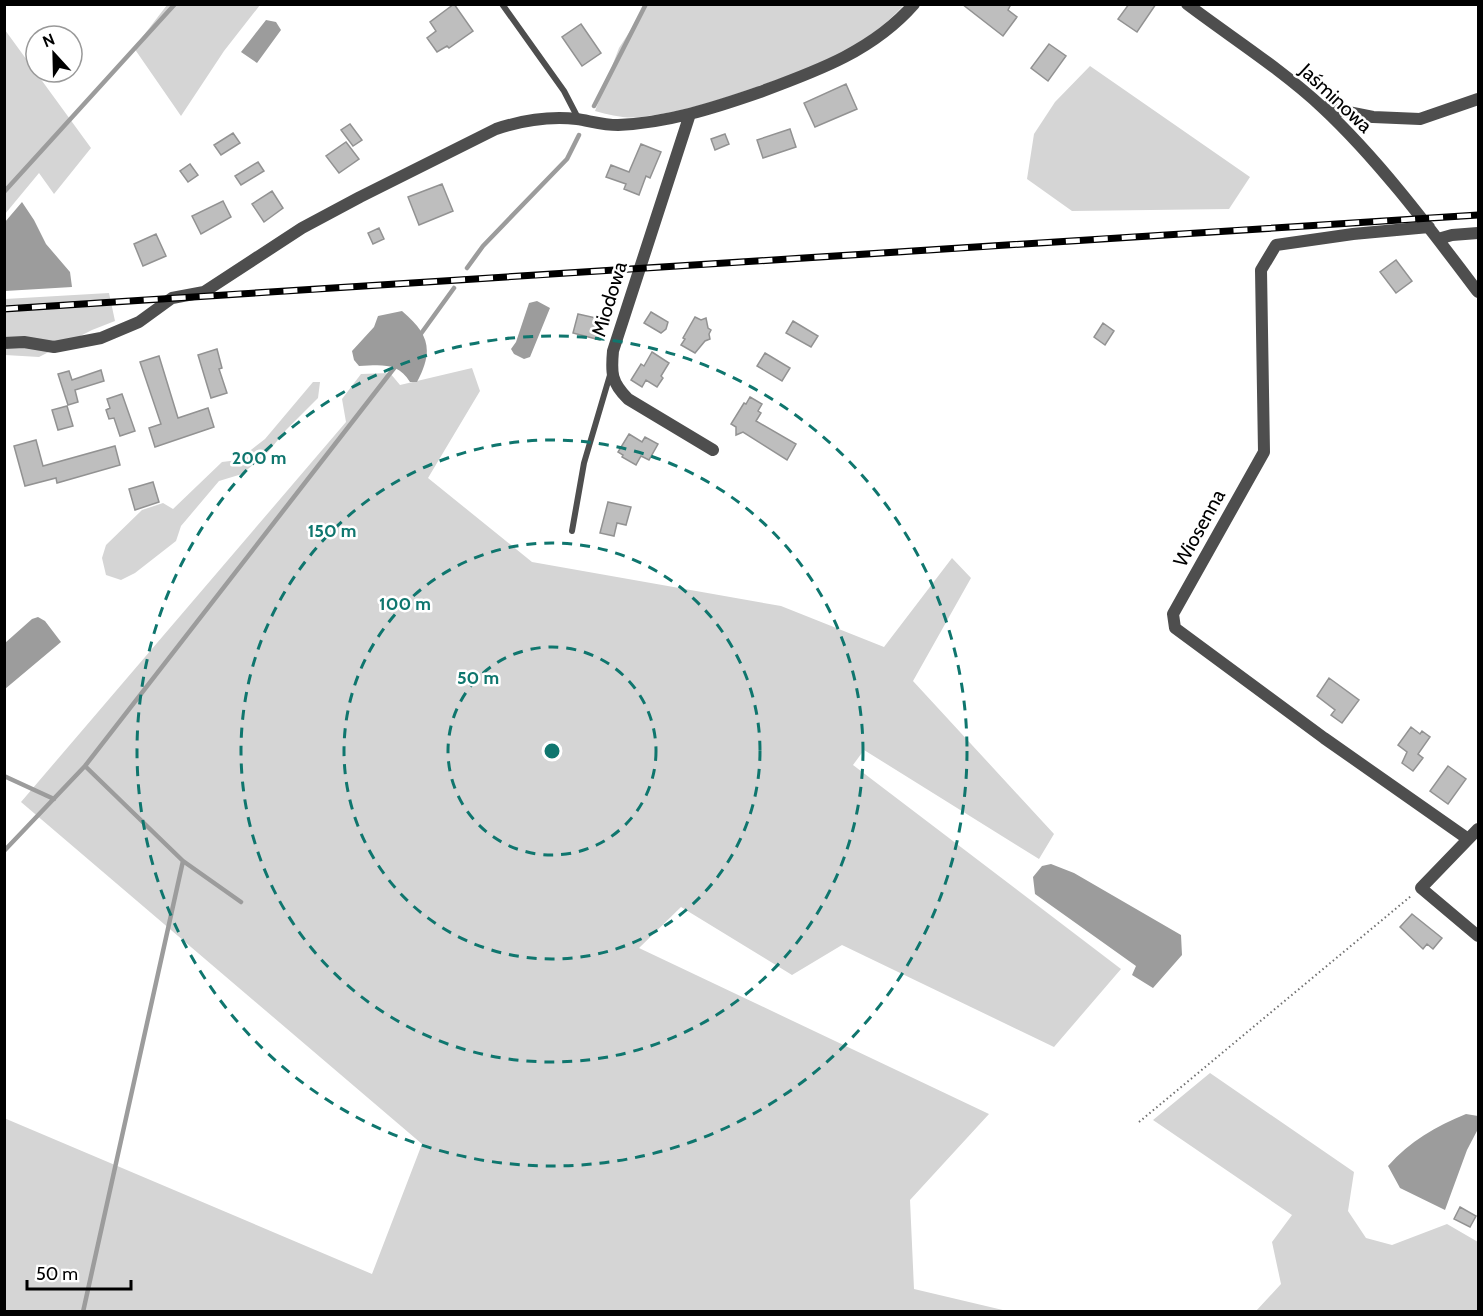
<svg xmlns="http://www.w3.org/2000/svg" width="1483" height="1316" viewBox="0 0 1483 1316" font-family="Cabin,sans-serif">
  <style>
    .green { fill: #d5d5d5 }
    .water { fill: #9c9c9c }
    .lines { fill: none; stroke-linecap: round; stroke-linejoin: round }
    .stream { stroke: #9c9c9c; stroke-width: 4.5 }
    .building { fill: #bebebe; stroke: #929292; stroke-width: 1.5 }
    .path { stroke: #707070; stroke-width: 2; stroke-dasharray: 1.5 3; stroke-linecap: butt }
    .service { stroke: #4e4e4e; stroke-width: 6 }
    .minor { stroke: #4e4e4e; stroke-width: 12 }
    .rail-casing { stroke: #000; stroke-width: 7 }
    .rail { stroke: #fff; stroke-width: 4.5; stroke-dasharray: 14; stroke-linecap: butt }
    .ring { fill: none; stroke: #0f766e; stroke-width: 3; stroke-dasharray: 10 8 }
    .labels { text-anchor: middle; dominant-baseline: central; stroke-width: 5; stroke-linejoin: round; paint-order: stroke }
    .street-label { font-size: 20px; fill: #000; stroke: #fff }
    .centre { fill: #0f766e; stroke: #fff; stroke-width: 3 }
    .ring-label { font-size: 18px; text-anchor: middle; font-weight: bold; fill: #0f766e; stroke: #fff; stroke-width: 5; stroke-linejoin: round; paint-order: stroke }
  </style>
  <rect width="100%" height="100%" fill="#fff"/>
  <path class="green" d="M167,5h93l-36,46 -43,65 -47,-68z
    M647,5h257c-18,20 -42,37 -65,50 -19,11 -40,17 -60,24 -45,16 -91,33 -138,38 -16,2 -31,-2 -46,-6l24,-63z
    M5,30l86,118 -37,46 -15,-21 -34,41z
    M1090,66l160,111 -21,32 -157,2 -45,-32 7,-45 21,-32z
    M109,293l6,28 -23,9 -53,27 -34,-2v-56z
    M472,368l8,23 -52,87 104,84 249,44 103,41 68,-89 19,20 -58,103 141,153 -15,25 -175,-109 -11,15 268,204 -67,78 -212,-102 -50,30 -111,-68 -42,41 350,166 -79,86 4,89 93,22h-1002l-1,-193 368,156 50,-130 -401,-342 325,-380 -4,-23 19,-25 29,-1 10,12z
    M313,382h7l-2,16 -32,32 -18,22 -26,22 -23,7 -38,45 -5,15 -41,32 -14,7 -15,-5 -4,-17 4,-13 36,-35 21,-7 10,6 49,-47 16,-2 27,-21z
    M1210,1073l144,99 -6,39 18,27 26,7 55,-21 31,18v69h-222l25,-27 -9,-42 20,-27 -139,-95z"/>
  <path class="water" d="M266,20l10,2 5,8 -24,33 -16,-11z
    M22,202l12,18 12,24 24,28 2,15 -67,4v-69z
    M537,301l13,7 -20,49 -6,2 -10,-5 -3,-5 5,-7 13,-39z
    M402,311c27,23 32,39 15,71h-7c-12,-20 -29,-17 -51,-16l-5,-6 -2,-9 22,-24 4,-11z
    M38,617l7,4 16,21 -56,47v-46l27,-24z
    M1051,864l23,9 107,62 1,20 -29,33 -21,-13 4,-9 -101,-72 -2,-17 9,-11z
    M1466,1114l12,2v13l-11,21 -22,60 -45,-22 -12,-22c22,-25 48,-40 78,-52z"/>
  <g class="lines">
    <path class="stream" d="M594,106l52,-102
      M4,192l171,-188
      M467,268l16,-22 84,-87 12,-24
      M420,335l34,-47
      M85,766l98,95 58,41
      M4,776l50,23
      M4,851l81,-85 313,-403
      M83,1312l100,-451"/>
  </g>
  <path class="building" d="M454,4l19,27 -24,17 -2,-2 -10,6 -10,-14 9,-7 -6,-9z
    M962,4h49l-3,6 9,7 -14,19z
    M1129,4h27l-19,28 -19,-13z
    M581,24l20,29 -19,13 -20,-29z
    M1049,44l17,12 -18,25 -17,-13z
    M846,84l11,25 -42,18 -11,-24z
    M350,124l12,16 -9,6 -12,-16z
    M790,129l6,18 -33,11 -6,-18z
    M233,133l7,10 -19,12 -7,-10z
    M725,134l4,10 -14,6 -4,-11z
    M346,142l13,17 -20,14 -13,-17z
    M641,144l20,8 -11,26 -4,-2 -7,19 -15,-6 2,-5 -20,-7 5,-12 18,7z
    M258,162l6,9 -23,14 -6,-9z
    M190,164l8,11 -10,7 -8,-11z
    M442,184l11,27 -34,14 -11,-28z
    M272,191l11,17 -19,14 -12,-18z
    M223,201l8,16 -30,17 -9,-18z
    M379,228l5,11 -11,5 -5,-11z
    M156,234l10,22 -23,10 -9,-22z
    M1396,260l16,21 -16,12 -16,-21z
    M651,312l17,10 -2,7 -5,4 -17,-10z
    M578,314l27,6 -5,20 -27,-7z
    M695,317l6,3 5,-2 2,10 3,2 -2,4 1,5 -5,2 -10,12 -14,-8 4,-6 -2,-1z
    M793,321l25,15 -7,11 -25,-14z
    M1103,323l11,8 -9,14 -11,-8z
    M217,349l5,19 -3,1 8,24 -16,5 -13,-43z
    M652,352l17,11 -8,13 2,2 -6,9 -11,-7 -4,7 -11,-7 10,-16 3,2z
    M765,353l25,15 -8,13 -25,-15z
    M159,356l19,62 30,-10 6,19 -59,20 -6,-19 12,-4 -21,-62z
    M101,370l3,11 -29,9 3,12 -10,3 -10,-31 11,-3 3,9z
    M122,394l13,37 -15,5 -6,-18 -5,1 -3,-9 4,-2 -3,-9z
    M750,397l12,7 -4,7 3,2 -5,8 40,23 -9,16 -44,-28 -7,3v-8l-5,-3 13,-21 2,1z
    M67,406l6,20 -15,4 -6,-20z
    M629,434l13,8 3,-5 13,7 -9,16 -8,-4 -5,9 -14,-8 1,-2 -5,-3z
    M36,440l7,26 72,-20 5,19 -63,18 -1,-5 -31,8 -11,-40z
    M153,482l6,20 -24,8 -6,-21z
    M608,502l23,5 -5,18 -9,-2 -3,13 -14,-3z
    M1329,678l30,22 -17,23 -11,-8 4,-5 -18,-14z
    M1411,727l9,7 2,-3 8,6 -12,17 5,4 -10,13 -11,-8 5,-11 -9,-7z
    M1448,766l18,13 -18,25 -18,-13z
    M1412,914l30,24 -9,11 -6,-5 -4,5 -23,-22z
    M1460,1207l16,9 -6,11 -16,-8z"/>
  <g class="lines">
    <path class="path" d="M1139,1122l272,-226"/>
    <path class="service" d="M502,4l62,87 14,27
      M572,531l12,-68 26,-88"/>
    <path class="minor" d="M1187,4c45,34 94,65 135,103 57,53 109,123 156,185
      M1323,107l50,10 47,2 58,-20
      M690,114l-77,237c-2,22 -2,31 15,48l85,51
      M1429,227l-76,7 -77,11 -15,25 3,182 -91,162 2,14 149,110 144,101
      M1438,239l14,-4 26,-2
      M4,343l20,-1 30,5 47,-9 38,-16 33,-24 32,-6 98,-64 58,-31 136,-68c27,-9 53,-13 81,-10 13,2 27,6 41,6 49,-2 96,-17 142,-33 57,-21 113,-41 154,-88
      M1478,829l-57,59 57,48"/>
    <defs>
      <path id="rail" d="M4,309l1474,-94"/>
    </defs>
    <use href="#rail" class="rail-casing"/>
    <use href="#rail" class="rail"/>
  </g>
  <g class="ring">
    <circle cx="552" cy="751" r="104"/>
    <circle cx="552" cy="751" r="208"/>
    <circle cx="552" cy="751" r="311"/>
    <circle cx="552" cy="751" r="415"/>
  </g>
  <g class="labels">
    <g class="street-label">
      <text transform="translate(1336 98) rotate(43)">Jaśminowa</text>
      <text transform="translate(609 299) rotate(-73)">Miodowa</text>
      <text transform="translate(1199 528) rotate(-61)">Wiosenna</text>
    </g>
  </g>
  <circle cx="552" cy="751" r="9" class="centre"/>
  <g class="ring-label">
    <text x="259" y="464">200 m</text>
    <text x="332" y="537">150 m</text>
    <text x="405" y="610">100 m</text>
    <text x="478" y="684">50 m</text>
  </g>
  <rect width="1483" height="1316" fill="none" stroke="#000000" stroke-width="12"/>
  <g transform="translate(54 54) rotate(338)"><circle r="28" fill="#ffffff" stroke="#999999" stroke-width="1.5"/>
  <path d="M0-4.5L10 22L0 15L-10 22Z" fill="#000000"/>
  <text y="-9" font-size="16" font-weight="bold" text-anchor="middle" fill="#000000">N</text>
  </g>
  <path d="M27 1280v9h104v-9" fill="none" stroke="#000000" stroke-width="3"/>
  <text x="36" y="1280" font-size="18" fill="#000000" stroke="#ffffff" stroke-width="4.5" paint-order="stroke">50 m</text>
</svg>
